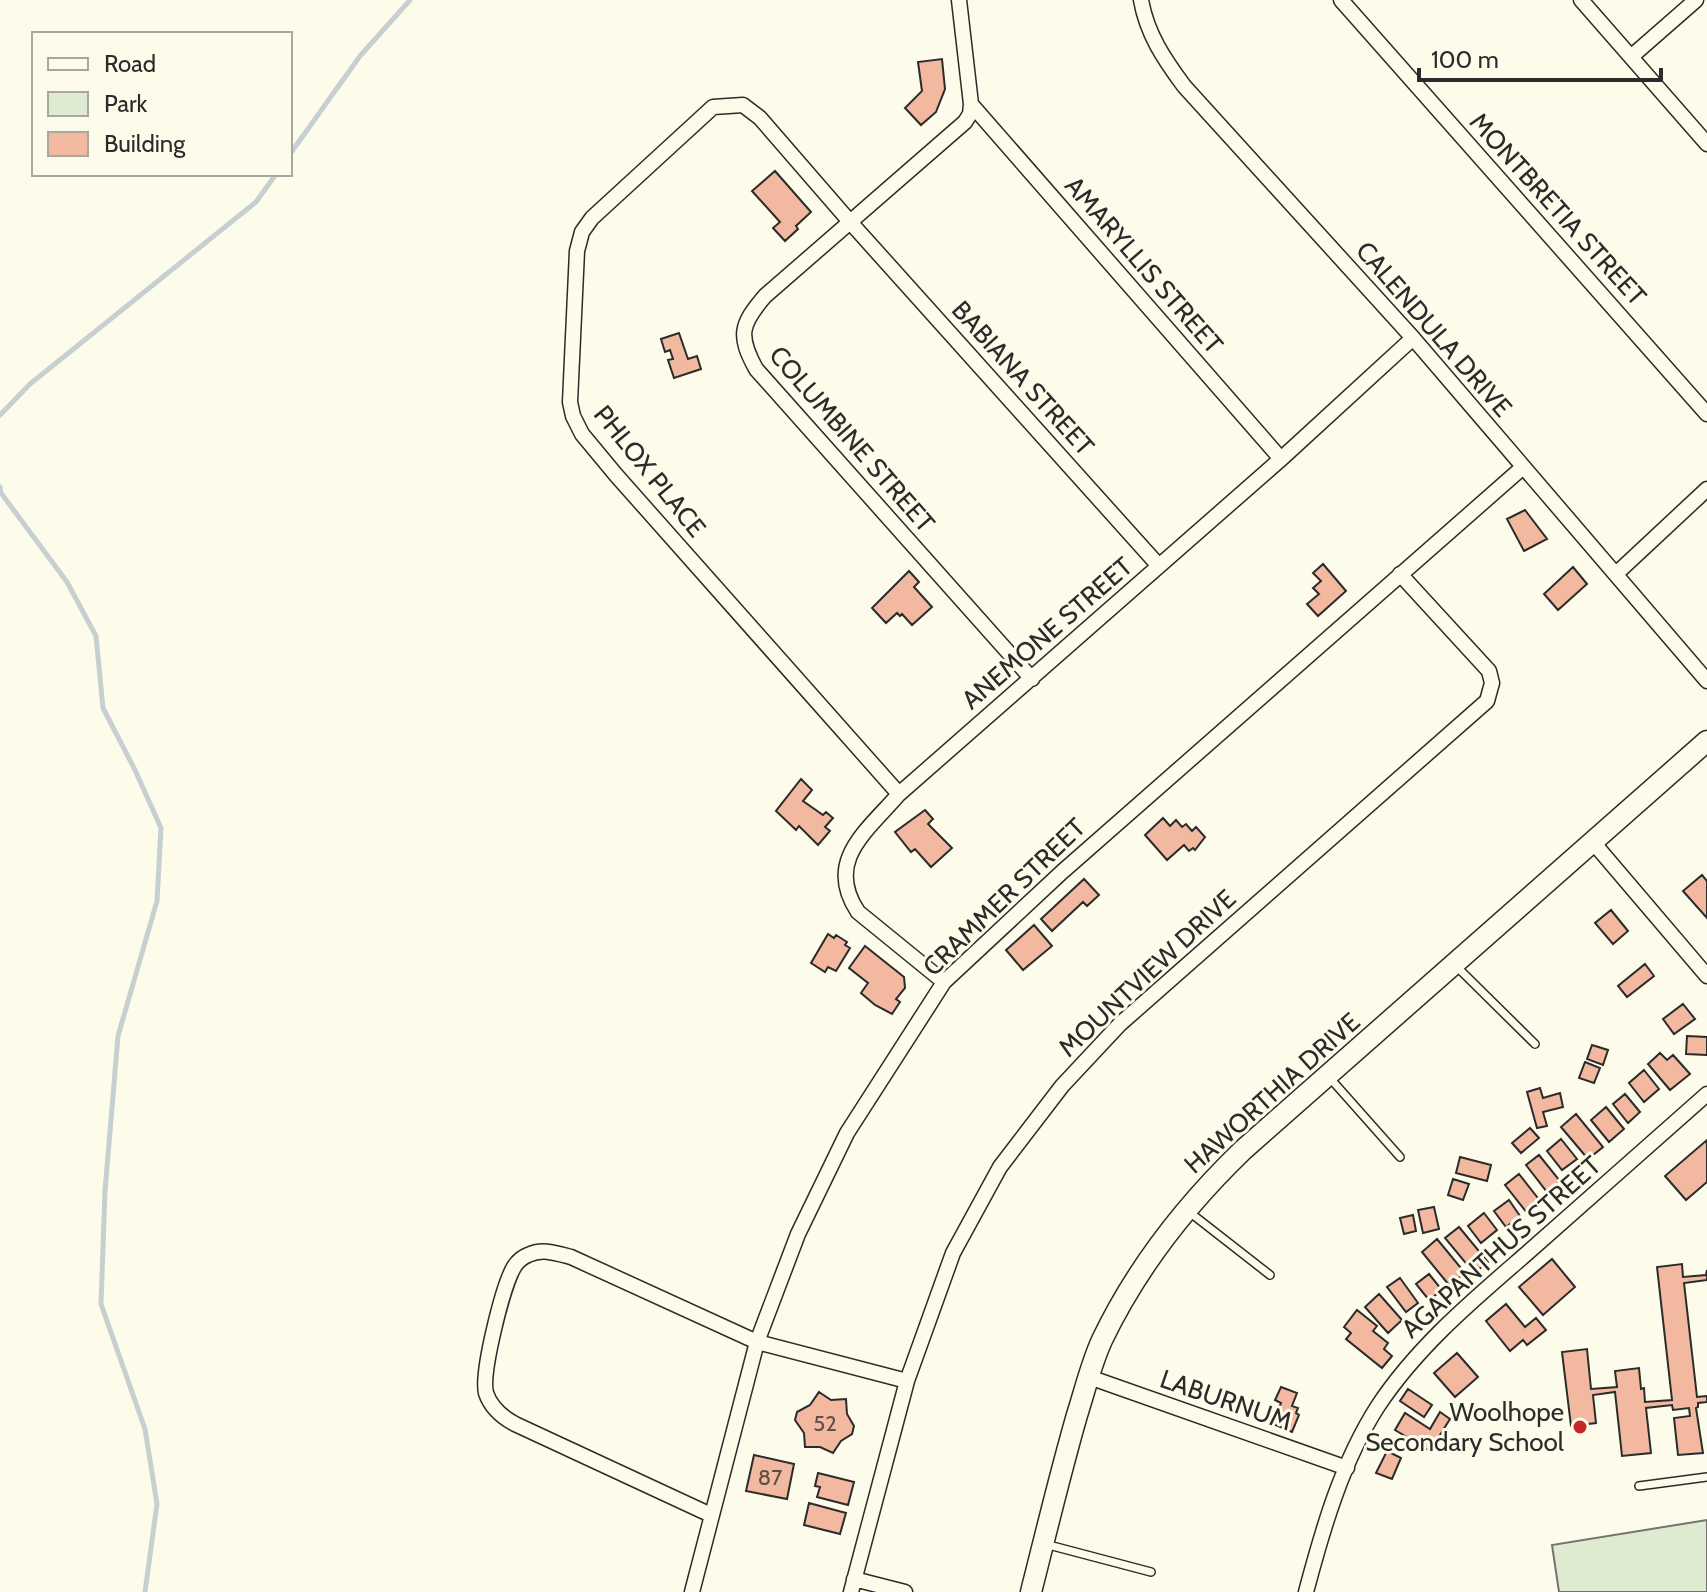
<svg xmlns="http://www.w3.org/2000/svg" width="1707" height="1592" viewBox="0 0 1707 1592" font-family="Cabin,sans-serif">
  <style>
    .green { fill: #deebd1; stroke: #74746e; stroke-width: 2 }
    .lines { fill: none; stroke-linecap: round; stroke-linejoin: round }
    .stream { stroke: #c7d0d0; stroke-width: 5 }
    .building { fill: #f2b8a0; stroke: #2b2b2b; stroke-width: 2 }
    .lane-casing { stroke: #2b2b2b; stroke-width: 10 }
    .street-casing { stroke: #2b2b2b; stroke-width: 17 }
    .secondary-casing { stroke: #2b2b2b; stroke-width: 23 }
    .lane { stroke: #fdfbea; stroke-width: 7 }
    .street { stroke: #fdfbea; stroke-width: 14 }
    .secondary { stroke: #fdfbea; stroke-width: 20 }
    .poi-dot { fill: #c62828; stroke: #fdfbea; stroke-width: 3 }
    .labels { text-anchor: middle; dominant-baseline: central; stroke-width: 6; stroke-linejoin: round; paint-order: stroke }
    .number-label { font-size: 22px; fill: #5d4e48 }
    .street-label { font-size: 26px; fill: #2b2b2b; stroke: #fdfbea }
    .poi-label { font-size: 26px; fill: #2b2b2b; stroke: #fdfbea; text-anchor: end }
  </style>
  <rect width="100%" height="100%" fill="#fdfbea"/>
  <path class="green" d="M1707,1520v72h-148l-7,-47z"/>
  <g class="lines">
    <path class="stream" d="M290,154l70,-98 50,-56
      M0,415l30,-31 226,-182 20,-28
      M0,487l1,6 66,89 29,54 7,72 32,62 26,58 -4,73 -39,135 -13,155 -4,113 44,125 12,75 -12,88"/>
  </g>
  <path class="building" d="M942,59l3,30 -9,23 -15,13 -16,-17 17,-17 -4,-29z
    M775,171l36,41 -15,14 2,3 -13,12 -12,-13 7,-6 -28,-31z
    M679,333l9,26 9,-3 4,13 -27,9 -6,-18 5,-1 -3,-9 -5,2 -4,-13z
    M1525,510l22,29 -23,12 -17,-32z
    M1323,564l23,27 -28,25 -11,-12 12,-10 -6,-6 8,-7 -8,-8z
    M1573,567l14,17 -29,26 -14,-16z
    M909,571l10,11 -5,5 18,20 -20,18 -10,-11 -2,2 -3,-3 -11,10 -14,-15z
    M801,779l11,11 -9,11 20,14 3,-3 7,6 -8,9 5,4 -12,14 -19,-19 -3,4 -20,-19z
    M925,810l8,9 -5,5 24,24 -21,19 -16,-18 -4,3 -16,-20z
    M1163,818l7,8 6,-6 6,7 4,-3 6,7 4,-4 9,10 -10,13 -2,-2 -4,3 -5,-6 -17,15 -22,-25z
    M1702,875l5,6v37l-24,-27z
    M1084,879l15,16 -12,11 -4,-4 -31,29 -11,-12z
    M1611,910l17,21 -15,13 -18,-21z
    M1034,925l18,21 -29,24 -17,-20z
    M828,934l6,4 2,-3 11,7 -2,3 5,3 -14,23 -8,-4 -3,5 -14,-9z
    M865,946l39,31 1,11 -9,11 4,3 -8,12 -17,-9 -14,-12 7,-10 -19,-15z
    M1645,964l9,12 -27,21 -9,-11z
    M1683,1004l12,15 -21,15 -11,-15z
    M1687,1036l20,1v18l-21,-1z
    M1592,1045l16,5 -5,15 -16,-6z
    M1660,1053l7,7 6,-5 17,19 -20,16 -22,-26z
    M1585,1062l15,6 -6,15 -15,-5z
    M1644,1070l15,19 -15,13 -15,-19z
    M1540,1088l3,10 17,-5 3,14 -20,5 4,14 -10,2 -10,-36z
    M1625,1094l15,18 -12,11 -15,-19z
    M1606,1107l18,22 -15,13 -18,-22z
    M1576,1114l27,33 -15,12 -27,-32z
    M1530,1128l9,10 -18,15 -9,-10z
    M1561,1139l16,20 -15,11 -15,-19z
    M1707,1140v42l-21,18 -21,-24z
    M1539,1155l21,26 -13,11 -21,-27z
    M1460,1157l31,8 -4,16 -31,-8z
    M1519,1174l22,28 -14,11 -22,-28z
    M1453,1179l16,5 -6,16 -15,-5z
    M1509,1200l11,16 -14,11 -12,-16z
    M1434,1207l5,22 -16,4 -5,-23z
    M1484,1213l13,17 -16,13 -13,-17z
    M1413,1215l3,16 -12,3 -4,-16z
    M1459,1227l29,35 -14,11 -29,-35z
    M1437,1239l28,34 -16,12 -27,-33z
    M1552,1259l23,28 -32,28 -24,-28z
    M1682,1264l1,13 23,-2 1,-5v10l-23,3 13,114 10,-1v6l-9,1v4l-2,1 7,45 -25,2 -4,-37 16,-2 -1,-8 -16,2 -1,-5 -26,3 5,45 -29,3 -7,-64 -22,3 3,28 -25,3 -9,-74 25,-3 4,40 26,-2 -2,-16 24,-3 2,21 3,-1 1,14 27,-2 -15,-133z
    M1429,1274l13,16 -13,10 -13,-16z
    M1400,1278l18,25 -12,9 -19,-25z
    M1379,1294l23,26 -14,13 -23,-26z
    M1506,1304l19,23 11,-9 10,12 -19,15 -4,-5 -13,11 -24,-30z
    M1357,1310l20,16 -4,5 15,12 -4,6 8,7 -10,12 -36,-29 5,-6 -7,-6z
    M1457,1353l21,24 -23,20 -21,-24z
    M1281,1387l16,6 -5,13 6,2 -2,5 3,2 -7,17 -26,-11 6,-14 6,3 3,-7 -6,-3z
    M1408,1389l24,16 -8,12 -24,-16z
    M819,1392l12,8 15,-1 1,15 7,12 -2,8 -11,7 -8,12 -13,-6h-15l-1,-14 -9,-13 2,-8 13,-7z
    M1440,1412l10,7 -20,32 -35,-21 10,-17 25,16z
    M1387,1451l14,7 -9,21 -16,-6z
    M754,1455l40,9 -7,35 -41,-8z
    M818,1473l36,9 -6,23 -31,-8 3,-10 -5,-1z
    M809,1503l37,10 -6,21 -36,-9z"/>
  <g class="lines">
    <defs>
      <path id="lane" d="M1456,966l79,78
        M1329,1077l71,80
        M1188,1211l82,64
        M1639,1486l68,-9
        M1045,1544l106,28"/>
      <path id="street" d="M959,0l12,104 -1,10 -5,8 -200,174c-25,29 -27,40 -9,73l276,310
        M1141,0c6,34 23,59 43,86l229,252 294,343
        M1341,0l366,414
        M1581,0l126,144
        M1632,56l64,-56
        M971,104l310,355
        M1617,573l90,-84
        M899,794l-283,-319 -34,-41 -9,-18 -3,-14 7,-151 5,-19 10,-14 121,-111 30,-2 17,13 91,105 308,343
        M1592,841l115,135
        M944,982l-86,-70c-34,-51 9,-81 41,-118l382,-335 132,-121
        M1089,1377l258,91
        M711,1515l-196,-91c-13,-7 -24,-16 -29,-31 -5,-20 17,-108 28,-126 3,-5 9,-10 14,-12 14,-7 28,-2 43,2l186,85 150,39
        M854,1579l51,13
        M692,1592l65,-250 41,-108 49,-101 97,-151 118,-110 460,-404
        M851,1592l56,-211 46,-128 47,-86 62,-81 58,-62 367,-323 5,-18 -3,-12 -89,-97
        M1306,1592c17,-64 36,-130 72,-186 39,-59 94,-105 147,-151 61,-54 121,-107 182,-161"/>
      <path id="secondary" d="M1031,1592c15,-59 29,-118 46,-177 8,-25 14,-51 25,-75 34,-71 85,-136 141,-190l464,-409"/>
    </defs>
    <use href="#lane" class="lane-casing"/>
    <use href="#street" class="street-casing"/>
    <use href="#secondary" class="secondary-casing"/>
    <use href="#lane" class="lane"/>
    <use href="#street" class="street"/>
    <use href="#secondary" class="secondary"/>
  </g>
  <circle class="poi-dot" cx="1580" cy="1427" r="8"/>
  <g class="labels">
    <g class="number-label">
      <text x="825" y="1423">52</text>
      <text x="770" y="1477">87</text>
    </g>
    <g class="street-label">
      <text transform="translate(1558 209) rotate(48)">MONTBRETIA STREET</text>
      <text transform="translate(1144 265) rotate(49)">AMARYLLIS STREET</text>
      <text transform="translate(1434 329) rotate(49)">CALENDULA DRIVE</text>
      <text transform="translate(1023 378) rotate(48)">BABIANA STREET</text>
      <text transform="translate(852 439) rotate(49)">COLUMBINE STREET</text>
      <text transform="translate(650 471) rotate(51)">PHLOX PLACE</text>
      <text transform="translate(1047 633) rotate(-41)">ANEMONE STREET</text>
      <text transform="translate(1004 897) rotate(-44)">CRAMMER STREET</text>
      <text transform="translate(1147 973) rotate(-43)">MOUNTVIEW DRIVE</text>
      <text transform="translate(1272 1093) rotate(-42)">HAWORTHIA DRIVE</text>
      <text transform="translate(1501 1247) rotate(-42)">AGAPANTHUS STREET</text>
      <text transform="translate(1226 1400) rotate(19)">LABURNUM</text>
    </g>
    <g class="poi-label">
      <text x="1564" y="1412">Woolhope<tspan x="1564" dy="30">Secondary School</tspan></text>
    </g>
  </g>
  <rect x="32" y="32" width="260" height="144" fill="#fdfbea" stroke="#a9a89e" stroke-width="2"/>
  <rect x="48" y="58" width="40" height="12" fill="#fdfbea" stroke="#a9a89e" stroke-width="2"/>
  <text x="104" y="72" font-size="24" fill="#2b2b2b">Road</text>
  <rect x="48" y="92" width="40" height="24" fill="#deebd1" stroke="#a9a89e" stroke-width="2"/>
  <text x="104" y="112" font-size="24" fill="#2b2b2b">Park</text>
  <rect x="48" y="132" width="40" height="24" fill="#f2b8a0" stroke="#a9a89e" stroke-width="2"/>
  <text x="104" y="152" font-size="24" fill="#2b2b2b">Building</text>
  <path d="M1419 68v12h242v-12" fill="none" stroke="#2b2b2b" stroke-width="4"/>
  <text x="1431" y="68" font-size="24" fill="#2b2b2b" stroke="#fdfbea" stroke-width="6" paint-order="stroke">100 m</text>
</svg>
